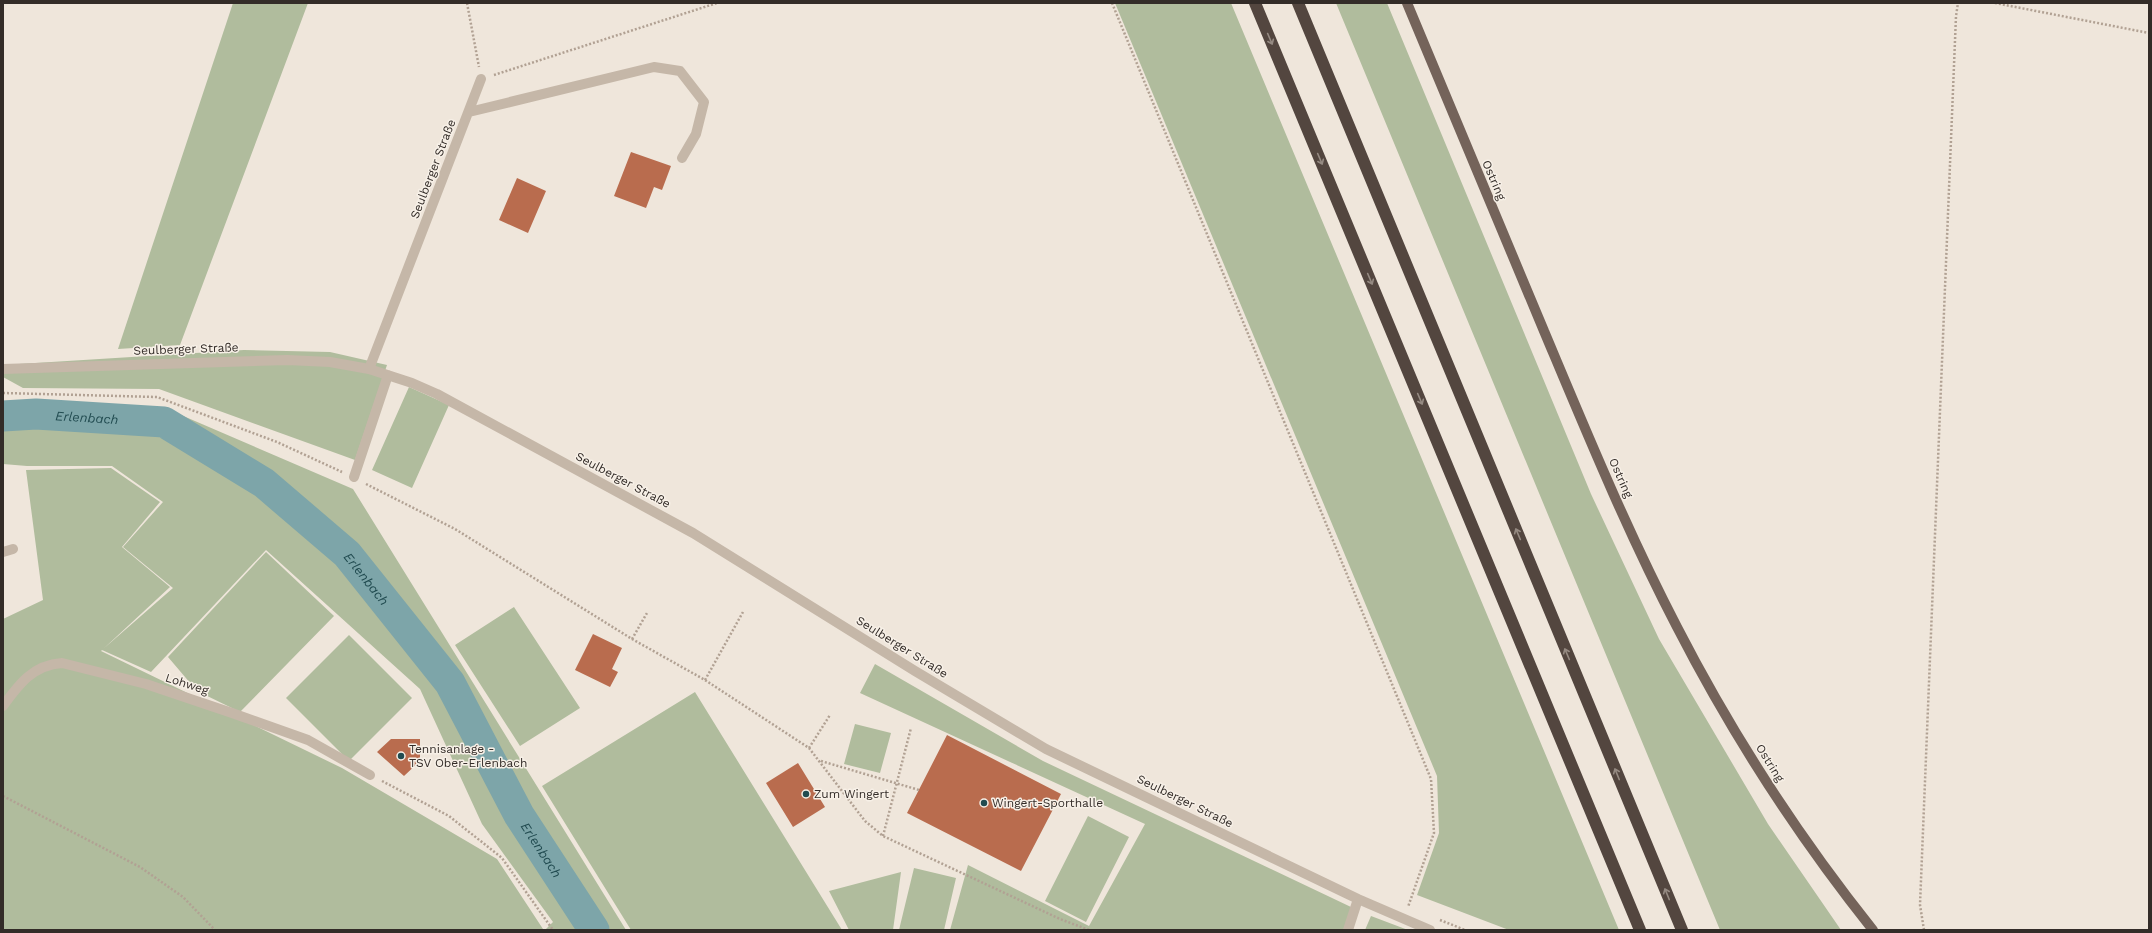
<svg xmlns="http://www.w3.org/2000/svg" width="2152" height="933" viewBox="0 0 2152 933" font-family="'Work Sans',sans-serif">
  <style>
    .green { fill: #b0bc9d }
    .lines { fill: none; stroke-linecap: round; stroke-linejoin: round }
    .river { stroke: #7da5a9; stroke-width: 31 }
    .building { fill: #b96c4e }
    .path { stroke: #b1a193; stroke-width: 2.5; stroke-dasharray: 2 2; stroke-linecap: butt }
    .minor { stroke: #c5b7a8; stroke-width: 10 }
    .major { stroke: #74635a; stroke-width: 10 }
    .highway { stroke: #53463f; stroke-width: 12 }
    .oneway { stroke: #958a82 }
    .poi-dot { fill: #214b50; stroke: #f7f0e7; stroke-width: 1.5 }
    .labels { text-anchor: middle; dominant-baseline: central; stroke-width: 3; stroke-linejoin: round; paint-order: stroke }
    .street-label { font-size: 12px; fill: #332c28; stroke: #f7f0e7 }
    .poi-label { font-size: 12px; fill: #332c28; stroke: #f7f0e7; text-anchor: start }
    .water-label { font-size: 13px; font-style: italic; fill: #214b50; stroke: #f7f0e7 }
  </style>
  <rect width="100%" height="100%" fill="#efe6db"/>
  <path class="green" d="M233,3h75l-128,342 -62,4z
    M1115,3h116l388,927h-110l-92,-35 22,-62 -2,-57z
    M1336,3h51l204,491 68,145 109,185 73,106h-121z
    M244,350l86,2 57,13 -32,95 -196,-71 -136,-1 -20,-11v-12z
    M409,387l40,18 -37,83 -40,-18z
    M3,402l171,10 179,77 273,441h-81l8,-8 -71,-98 -62,-135 -154,-139 -115,122 -49,-22 71,-62 -50,-41 40,-45 -51,-36h-85l-24,-2z
    M111,468l49,34 -38,45 48,40 -69,64 241,117 155,91 46,70 -540,1v-311l40,-19 -17,-130z
    M266,552l68,64 -94,96 -43,-21 -29,-34z
    M514,607l66,101 -60,38 -65,-101z
    M349,635l63,63 -63,63 -63,-63z
    M875,664l168,97 308,146 -6,23h-395l18,-65 121,61 56,-102 -285,-131z
    M695,692l147,238h-211l-89,-144z
    M855,724l36,9 -11,40 -36,-9z
    M1088,816l41,21 -43,85 -41,-21z
    M914,868l42,10 -12,52h-45z
    M901,872l-8,58h-44l-20,-39z
    M1371,916l37,14h-43z"/>
  <g class="lines">
    <path class="river" id="s1" d="M3,416l33,-2 128,8 100,61 83,71 103,129 69,132 75,115"/>
  </g>
  <path class="building" d="M631,152l40,14 -9,24 -8,-3 -8,21 -32,-12z
    M517,178l29,13 -18,42 -29,-13z
    M593,634l29,14 -10,21 6,3 -8,15 -35,-17z
    M947,735l114,59 -40,77 -114,-58z
    M391,739h29v22l-16,15 -27,-24z
    M798,763l27,44 -32,20 -27,-44z"/>
  <g class="lines">
    <path class="path" d="M467,3l12,64
      M1112,3l319,776 3,54 -26,74
      M1995,3l154,30
      M494,75l223,-72
      M3,393l154,4 120,45 65,30
      M366,484l89,45 177,110 73,41 104,68 56,73 18,15 177,83 29,11
      M632,639l15,-26
      M705,680l38,-68
      M809,748l21,-33
      M821,761l98,29
      M382,781l67,35 53,42 51,72
      M3,796l137,71 43,30 32,33
      M883,836l28,-108
      M1440,920l25,10
      M1924,930l-4,-25 36,-889 2,-13"/>
    <path class="minor" d="M469,112l185,-45 26,4 24,31 -8,32 -14,24
      M3,369l284,-9 43,2 39,7 43,14 25,11 256,139 222,138 131,78 312,150 72,31
      M369,369l112,-290
      M354,477l34,-102
      M3,552l10,-3
      M3,706c16,-22 30,-41 59,-43l84,21 86,29 76,27 62,35
      M1348,930l10,-31"/>
    <path class="major" d="M1407,3c45,110 91,219 137,328 42,100 83,200 133,296 55,107 121,209 196,303"/>
    <path class="highway" d="M1255,3l385,927
      M1298,3l384,927"/>
  </g>
  <defs><path id="oneway-shaft" d="M-6 0H5M1.5-3L5.5 0L1.5 3" fill="none" stroke-width="1.6" stroke-linecap="round" stroke-linejoin="round"/></defs>
  <g class="oneway">
    <use href="#oneway-shaft" transform="translate(1270 39) rotate(67)"/>
    <use href="#oneway-shaft" transform="translate(1320 159) rotate(67)"/>
    <use href="#oneway-shaft" transform="translate(1370 279) rotate(67)"/>
    <use href="#oneway-shaft" transform="translate(1420 399) rotate(67)"/>
    <use href="#oneway-shaft" transform="translate(1518 534) rotate(-113)"/>
    <use href="#oneway-shaft" transform="translate(1567 654) rotate(-113)"/>
    <use href="#oneway-shaft" transform="translate(1617 774) rotate(-112)"/>
    <use href="#oneway-shaft" transform="translate(1667 894) rotate(-112)"/>
  </g>
  <g class="poi-dot">
    <circle cx="401" cy="756" r="4"/>
    <circle cx="806" cy="794" r="4"/>
    <circle cx="984" cy="803" r="4"/>
  </g>
  <g class="labels">
    <g class="street-label">
      <text transform="translate(433 169) rotate(-69)">Seulberger Straße</text>
      <text transform="translate(1494 180) rotate(67)">Ostring</text>
      <text transform="translate(186 349) rotate(-2)">Seulberger Straße</text>
      <text transform="translate(1621 478) rotate(66)">Ostring</text>
      <text transform="translate(623 480) rotate(28)">Seulberger Straße</text>
      <text transform="translate(902 647) rotate(32)">Seulberger Straße</text>
      <text transform="translate(187 684) rotate(18)">Lohweg</text>
      <text transform="translate(1770 763) rotate(58)">Ostring</text>
      <text transform="translate(1185 801) rotate(26)">Seulberger Straße</text>
    </g>
    <g class="poi-label">
      <text x="409" y="749">Tennisanlage -<tspan x="409" dy="14">TSV Ober-Erlenbach</tspan></text>
      <text x="814" y="794">Zum Wingert</text>
      <text x="992" y="803">Wingert-Sporthalle</text>
    </g>
    <g class="water-label">
      <text stroke="none"><textPath href="#s1" startOffset="84">Erlenbach</textPath></text>
      <text stroke="none"><textPath href="#s1" startOffset="419">Erlenbach</textPath></text>
      <text stroke="none"><textPath href="#s1" startOffset="743">Erlenbach</textPath></text>
    </g>
  </g>
  <rect width="2152" height="933" fill="none" stroke="#332c28" stroke-width="8"/>
</svg>
